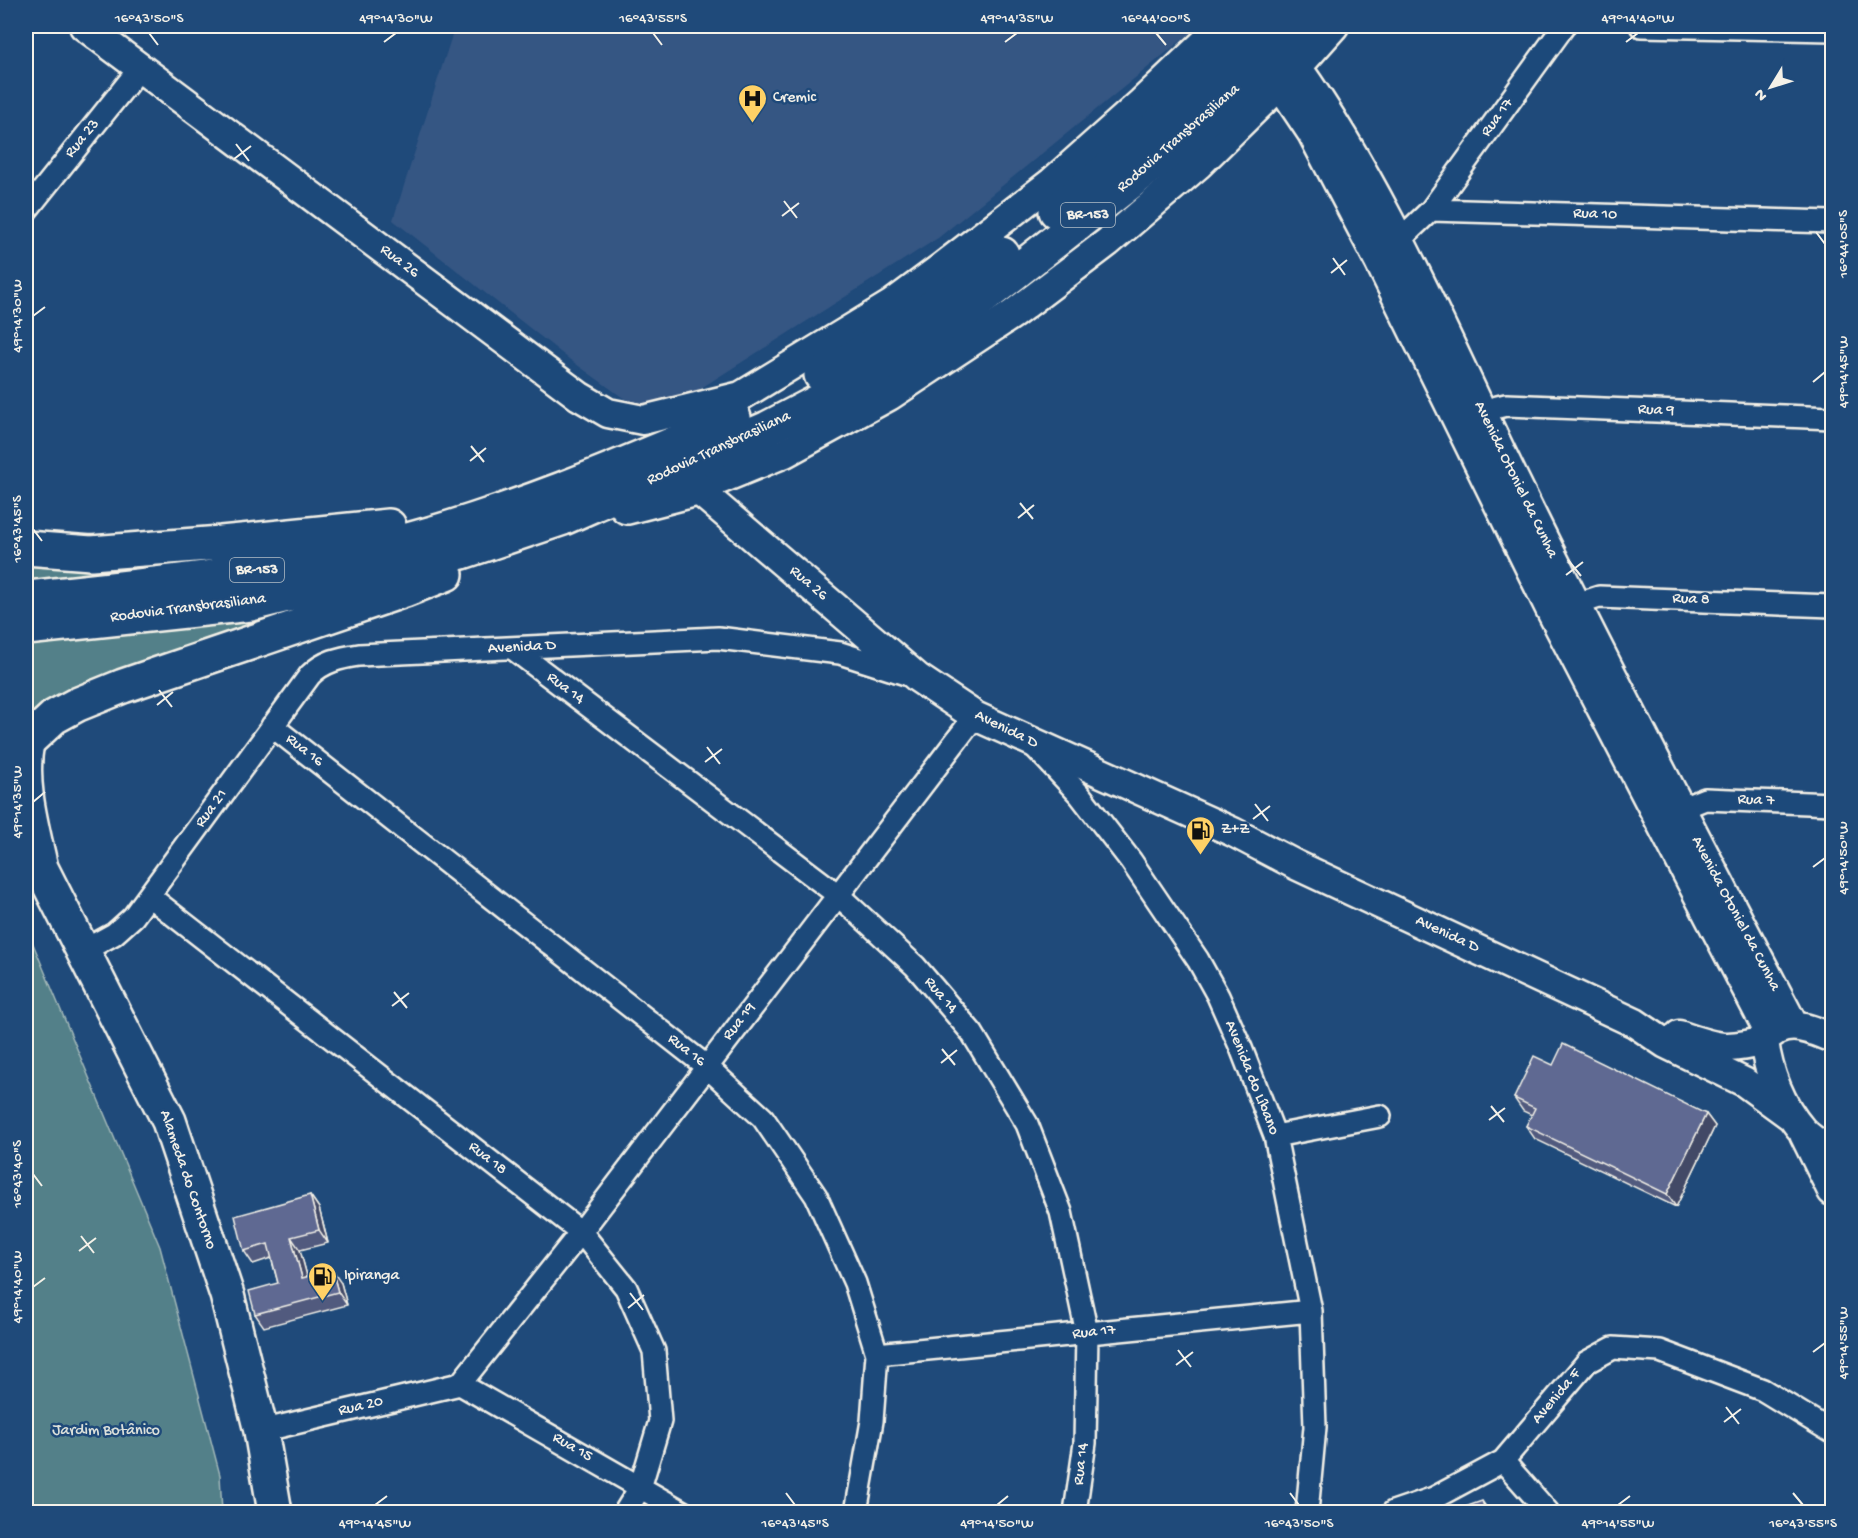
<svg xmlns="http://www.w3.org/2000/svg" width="1858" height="1538" viewBox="0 0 1858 1538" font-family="'Gochi Hand',sans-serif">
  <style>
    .built { fill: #365683 }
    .green { fill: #528089; stroke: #a3b8b8; stroke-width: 1.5 }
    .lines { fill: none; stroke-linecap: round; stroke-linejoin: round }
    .street-casing { stroke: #f4f1e8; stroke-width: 26 }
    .secondary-casing { stroke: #f4f1e8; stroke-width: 33 }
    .primary-casing { stroke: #f4f1e8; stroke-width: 38 }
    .highway-casing { stroke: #f4f1e8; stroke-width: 38 }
    .street { stroke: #1f4a7a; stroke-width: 21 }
    .secondary { stroke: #1f4a7a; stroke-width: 28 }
    .primary { stroke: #1f4a7a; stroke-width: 33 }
    .highway { stroke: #1f4a7a; stroke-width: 33 }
    .wall { fill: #515a7e; stroke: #f4f1e8; stroke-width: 1.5 }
    .shaded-wall { fill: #424a66; stroke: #f4f1e8; stroke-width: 1.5 }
    .building { fill: #5e6992; stroke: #f4f1e8; stroke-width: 1.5 }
    .ticks { fill: none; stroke: #f4f1e8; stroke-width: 2 }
    .labels { text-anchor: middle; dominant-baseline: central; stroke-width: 5; stroke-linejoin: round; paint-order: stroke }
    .shield { fill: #1f4a7a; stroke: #b4bfc7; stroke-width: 1.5 }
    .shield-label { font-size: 15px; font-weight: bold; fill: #f4f1e8 }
    .poi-label { font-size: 16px; fill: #f4f1e8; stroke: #1f4a7a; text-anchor: start }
    .street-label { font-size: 16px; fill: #f4f1e8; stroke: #1f4a7a }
    .park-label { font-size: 16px; fill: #dce0da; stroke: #1f4a7a }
    .neatline { fill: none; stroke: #f4f1e8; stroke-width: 2 }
    .ticks-label { font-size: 15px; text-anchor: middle; fill: #f4f1e8 }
  </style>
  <rect width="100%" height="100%" fill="#1f4a7a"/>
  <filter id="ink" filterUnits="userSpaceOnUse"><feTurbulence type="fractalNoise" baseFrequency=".0167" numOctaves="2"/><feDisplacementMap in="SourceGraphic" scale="12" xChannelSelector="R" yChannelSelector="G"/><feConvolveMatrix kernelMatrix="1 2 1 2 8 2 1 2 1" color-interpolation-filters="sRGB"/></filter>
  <g filter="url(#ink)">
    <path class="built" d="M455,26h744l-261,212 -259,164 -43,5 -67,-48 -176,-139z"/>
    <path class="green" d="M297,552l-271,31v-25z
      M312,612l-282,115 -4,-28v-54z
      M26,931l5,8 129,308 60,228 2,37h-196z"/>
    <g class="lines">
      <defs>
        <path id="street" d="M1641,26l191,4
          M1431,210l133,-184
          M26,211l114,-143
          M1390,249l41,-39 401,12
          M1481,411l25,-6 326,13
          M1562,609l37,-12 233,9
          M512,648l326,247 77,71 57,67 55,91 34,88 26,121 -2,110 -10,69
          M272,726l434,340 57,52 53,78 39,87 22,71 -5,67 -16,91
          M1034,746l46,49 51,66 67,99 20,36 23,52 34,88 36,175 4,116 -8,85
          M1680,809l25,-10 127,5
          M149,896l432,336 45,56 28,63 6,70 -20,67 -15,24
          M83,951l31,-17 19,-17 177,-242c14,-14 30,-17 49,-20l359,-17 122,15 69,22
          M1275,1136l105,-20
          M877,1354l434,-43
          M460,1384l121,-152 394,-516
          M460,1384l223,128
          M261,1431l199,-47
          M1503,1461l45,51
          M1393,1512l41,-14 69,-37 84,-99 26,-14 47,3 103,39 69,42"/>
        <path id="secondary" d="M84,26l495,370 29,17 35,7 98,-24 151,-92 50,-37 110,-85 90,-80 80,-76
          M1334,26l-42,47 -93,91 -91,78 -95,72 -124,82 -104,57 -88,36 221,189 57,38 258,116 63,33 339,158 31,21 78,38 48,35
          M1297,67c90,127 149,273 217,412 90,184 185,365 280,547
          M1280,85l32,48 67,128 173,352 218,421
          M1679,1035c36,13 48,16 85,6
          M1832,1038c-23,-10 -49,-21 -68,3 4,31 17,65 38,89 8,9 20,16 30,22
          M1804,1134l28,57"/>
        <path id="primary" d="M26,735l1,7c-8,42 5,85 14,126
          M26,847l15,21 128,253 58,174 34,136 14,81"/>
        <path id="highway" d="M1056,211c73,-57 141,-120 206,-185
          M821,375c64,-33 124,-77 181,-121
          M627,507l70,-18
          M26,548l65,5 130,-10 168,-17
          M26,598c120,-13 241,-24 359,-52 117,-29 238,-80 349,-128
          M26,628l225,-24 211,-52 101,-34 205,-90 92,-48 106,-69 213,-167 62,-57 55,-61
          M27,742l27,-25 22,-12 47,-19 282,-96 41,-16"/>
      </defs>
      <use href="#street" class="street-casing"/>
      <use href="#secondary" class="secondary-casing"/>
      <use href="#primary" class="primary-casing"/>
      <use href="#highway" class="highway-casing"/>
      <use href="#street" class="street"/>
      <use href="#secondary" class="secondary"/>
      <use href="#primary" class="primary"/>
      <use href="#highway" class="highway"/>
    </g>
    <path class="wall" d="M1553,1065l153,49 9,12 -39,81 -141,-68 -9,-13 6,-11 -9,-4 -9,-13z
      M310,1195l9,13 9,35 -28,7 7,26 34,7 6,22 -83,22 -9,-13 23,-31 -7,-25 -18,6 -9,-13z"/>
    <path class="shaded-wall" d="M1706,1114l9,12 -39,81 -9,-13z
      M310,1195l9,13 9,35 -9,-13z
      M291,1237l9,13 11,41 -9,-13z
      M332,1270l9,13 6,22 -9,-13z
      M1482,1501l7,10v1h-3z"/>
    <path class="building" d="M1563,1044l143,70 -39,80 -141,-68 9,-18 -21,-10 20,-42 19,9z
      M310,1195l9,35 -28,7 11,41 30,-8 6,22 -83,22 -6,-23 29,-8 -10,-39 -24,7 -9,-35z
      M1482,1501l4,11h-35z"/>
  </g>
  <path class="ticks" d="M149,33l9,12M653,33l9,12M1156,33l10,12M384,42l12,-9M1005,42l12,-9M1626,42l12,-9M236,144l13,17M234,159l17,-13M784,201l13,17M782,216l17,-13M1816,232l9,12M1333,258l12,17M1331,273l16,-13M33,316l12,-9M1813,382l12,-10M471,446l13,16M470,461l16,-13M1020,503l13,16M1018,518l16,-13M33,529l9,12M1568,560l13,16M1566,575l17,-13M159,690l13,17M157,705l16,-13M707,747l13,17M705,762l17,-13M33,802l12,-10M1255,804l13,17M1253,819l17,-13M1813,867l12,-9M394,992l13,16M392,1006l17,-13M942,1049l13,16M941,1063l16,-13M1491,1106l13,16M1489,1120l16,-12M33,1174l9,12M81,1236l13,17M79,1251l17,-13M33,1287l12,-9M630,1293l13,17M628,1308l16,-13M1178,1350l13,17M1813,1352l12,-9M1176,1365l17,-13M1726,1407l13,17M1724,1422l17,-13M786,1493l9,12M1290,1493l9,12M1793,1493l10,12M375,1505l12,-9M997,1505l11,-9M1618,1505l12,-9"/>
  <defs>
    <symbol id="hospital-pin" viewBox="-11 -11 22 30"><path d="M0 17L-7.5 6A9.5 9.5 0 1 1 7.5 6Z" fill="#ffd166" stroke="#1f4a7a"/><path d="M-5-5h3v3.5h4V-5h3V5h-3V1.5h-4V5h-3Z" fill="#111"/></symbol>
    <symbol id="fuel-pin" viewBox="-11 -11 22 30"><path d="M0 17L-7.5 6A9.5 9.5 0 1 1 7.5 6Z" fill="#ffd166" stroke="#1f4a7a"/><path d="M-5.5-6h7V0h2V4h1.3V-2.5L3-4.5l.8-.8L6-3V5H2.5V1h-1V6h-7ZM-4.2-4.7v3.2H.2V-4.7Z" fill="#111"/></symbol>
  </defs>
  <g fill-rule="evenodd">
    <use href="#hospital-pin" x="736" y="82" width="33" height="45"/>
    <use href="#fuel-pin" x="1184" y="814" width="33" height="45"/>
    <use href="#fuel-pin" x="306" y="1260" width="33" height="45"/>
  </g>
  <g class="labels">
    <g class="shield">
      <rect x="1061" y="203" width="54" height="24" rx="4.5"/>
      <rect x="230" y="558" width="54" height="24" rx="4.5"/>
    </g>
    <g class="shield-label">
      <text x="1088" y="215">BR-153</text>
      <text x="257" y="570">BR-153</text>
    </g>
    <g class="poi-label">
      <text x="773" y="98">Cremic</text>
      <text x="1221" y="830">Z+Z</text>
      <text x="344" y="1276">Ipiranga</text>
    </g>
    <g class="street-label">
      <text transform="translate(1498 118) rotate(-54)">Rua 17</text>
      <text transform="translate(83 139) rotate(-51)">Rua 23</text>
      <text transform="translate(1179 139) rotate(-41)">Rodovia Transbrasiliana</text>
      <text transform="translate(1595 215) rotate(2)">Rua 10</text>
      <text transform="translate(399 262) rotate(37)">Rua 26</text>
      <text transform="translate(1656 411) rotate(2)">Rua 9</text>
      <text transform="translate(719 449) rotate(-25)">Rodovia Transbrasiliana</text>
      <text transform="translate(1515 480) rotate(64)">Avenida Otoniel da Cunha</text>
      <text transform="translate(808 584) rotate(40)">Rua 26</text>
      <text transform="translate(1691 600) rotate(2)">Rua 8</text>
      <text transform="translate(188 609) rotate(-7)">Rodovia Transbrasiliana</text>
      <text transform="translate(522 648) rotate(-3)">Avenida D</text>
      <text transform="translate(565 689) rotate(37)">Rua 14</text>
      <text transform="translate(1006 730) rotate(26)">Avenida D</text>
      <text transform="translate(304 751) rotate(38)">Rua 16</text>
      <text transform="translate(1756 801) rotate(2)">Rua 7</text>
      <text transform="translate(212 809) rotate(-54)">Rua 21</text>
      <text transform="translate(1735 914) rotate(62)">Avenida Otoniel da Cunha</text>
      <text transform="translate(1447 935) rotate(25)">Avenida D</text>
      <text transform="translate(940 996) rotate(50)">Rua 14</text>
      <text transform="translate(740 1022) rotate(-52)">Rua 19</text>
      <text transform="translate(686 1051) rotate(38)">Rua 16</text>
      <text transform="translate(1251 1078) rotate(68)">Avenida do Líbano</text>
      <text transform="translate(487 1159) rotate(38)">Rua 18</text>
      <text transform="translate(187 1180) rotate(71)">Alameda do Contorno</text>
      <text transform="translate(1094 1333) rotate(-6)">Rua 17</text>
      <text transform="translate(1557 1397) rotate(-50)">Avenida F</text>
      <text transform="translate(361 1407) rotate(-13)">Rua 20</text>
      <text transform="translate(572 1448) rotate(30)">Rua 15</text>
      <text transform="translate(1082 1464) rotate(-83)">Rua 14</text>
    </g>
    <g class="park-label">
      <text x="106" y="1431">Jardim Botânico</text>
    </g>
  </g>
  <rect width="1858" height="1538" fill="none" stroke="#1f4a7a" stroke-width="66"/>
  <g transform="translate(1771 87) rotate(232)" stroke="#1f4a7a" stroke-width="4.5" paint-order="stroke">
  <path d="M0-4.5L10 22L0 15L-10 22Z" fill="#f4f1e8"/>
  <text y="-9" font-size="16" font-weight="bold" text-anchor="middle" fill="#f4f1e8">N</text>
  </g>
  <rect x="33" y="33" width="1792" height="1472" class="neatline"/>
  <g class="ticks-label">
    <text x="149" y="22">16°43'50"S</text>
    <text x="396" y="22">49°14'30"W</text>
    <text x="653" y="22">16°43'55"S</text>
    <text x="1017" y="22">49°14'35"W</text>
    <text x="1156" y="22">16°44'00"S</text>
    <text x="1638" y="22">49°14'40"W</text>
    <text transform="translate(1842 244) rotate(-90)" y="5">16°44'05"S</text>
    <text transform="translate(16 316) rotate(-90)" y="5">49°14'30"W</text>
    <text transform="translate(1842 372) rotate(-90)" y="5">49°14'45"W</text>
    <text transform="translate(16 529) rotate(-90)" y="5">16°43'45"S</text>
    <text transform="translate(16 802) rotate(-90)" y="5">49°14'35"W</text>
    <text transform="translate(1842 858) rotate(-90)" y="5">49°14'50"W</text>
    <text transform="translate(16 1174) rotate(-90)" y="5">16°43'40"S</text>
    <text transform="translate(16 1287) rotate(-90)" y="5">49°14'40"W</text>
    <text transform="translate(1842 1343) rotate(-90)" y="5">49°14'55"W</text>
    <text x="375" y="1527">49°14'45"W</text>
    <text x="795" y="1527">16°43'45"S</text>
    <text x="997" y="1527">49°14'50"W</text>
    <text x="1299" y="1527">16°43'50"S</text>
    <text x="1618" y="1527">49°14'55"W</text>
    <text x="1803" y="1527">16°43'55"S</text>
  </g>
</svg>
